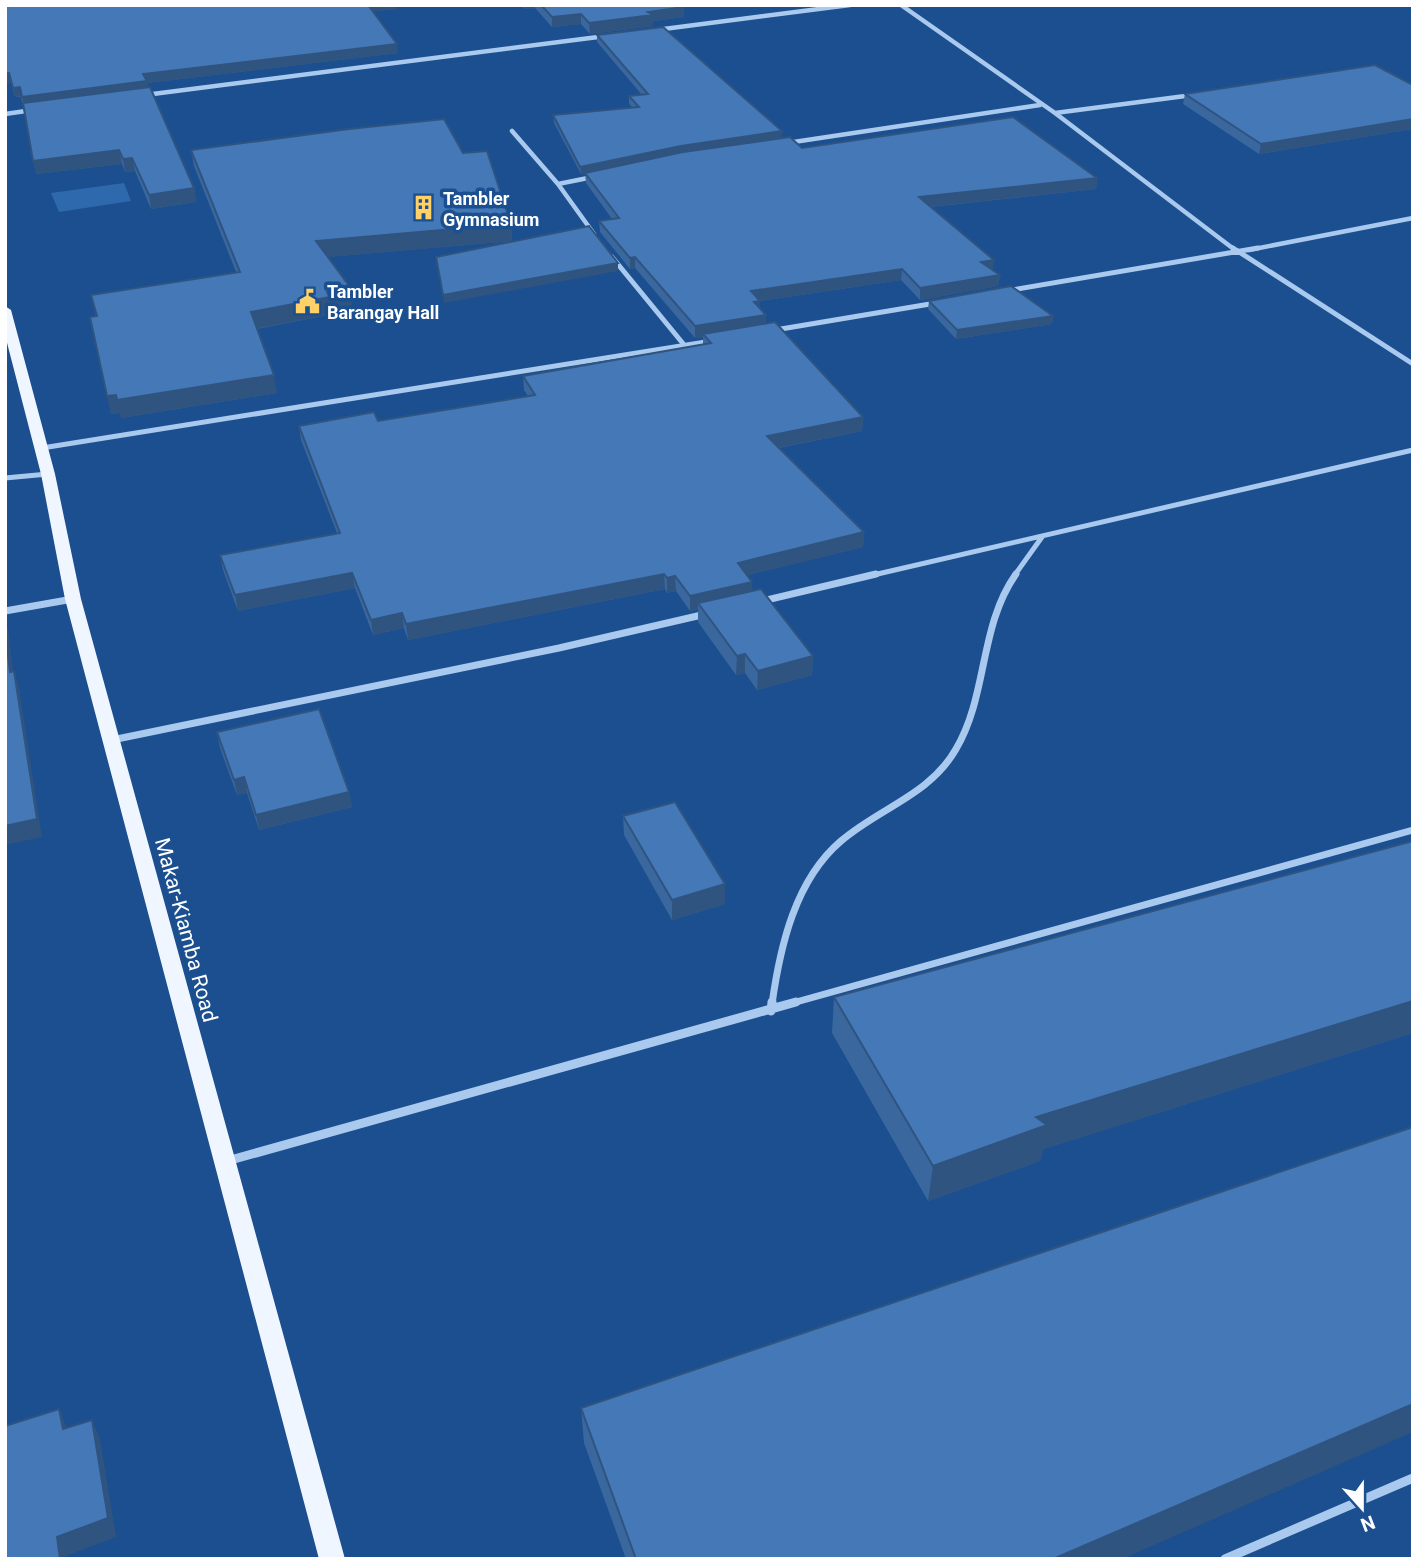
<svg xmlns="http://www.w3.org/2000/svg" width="1418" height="1564" viewBox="0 0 1418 1564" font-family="Roboto,sans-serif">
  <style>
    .green { fill: #2e69ad }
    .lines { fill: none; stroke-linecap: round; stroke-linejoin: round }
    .minor-far3 { stroke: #a9c9ee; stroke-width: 4.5 }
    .minor-far2 { stroke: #a9c9ee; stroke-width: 5 }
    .minor-far1 { stroke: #a9c9ee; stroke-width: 7 }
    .minor { stroke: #a9c9ee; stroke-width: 9 }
    .primary { fill: #f0f6ff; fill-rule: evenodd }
    .wall { fill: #3a679d }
    .shaded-wall { fill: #305480 }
    .building { fill: #4478b7; stroke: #305480; stroke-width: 2 }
    .labels { text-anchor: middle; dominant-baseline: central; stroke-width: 7; stroke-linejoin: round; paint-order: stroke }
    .far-poi-label { font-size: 18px; font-weight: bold; fill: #fff; stroke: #1b4f8f; text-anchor: start }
    .street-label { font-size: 21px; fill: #fff; stroke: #1b4f8f }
  </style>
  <rect width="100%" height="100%" fill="#1b4f8f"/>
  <path class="green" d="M124,183l7,18 -72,11 -8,-19z"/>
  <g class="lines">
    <path class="minor-far3" d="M901,5l154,108 180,137
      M656,30l194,-25
      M145,95l461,-59
      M1055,113l138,-18
      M5,114l28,-4
      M512,131l46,53
      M787,143l253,-38
      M593,177l-35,7 36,50
      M1249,250l164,-32"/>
    <path class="minor-far2" d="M1233,248l180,116
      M612,257l73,89
      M1006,291l252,-43
      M775,330l161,-27
      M42,448l670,-107
      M5,478l43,-4
      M869,576l544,-126
      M1014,576l28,-39"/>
    <path class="minor-far1" d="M762,601l114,-27
      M5,611l68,-12
      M112,740l447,-92 147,-34
      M772,1004c8,-57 23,-124 69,-163 38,-33 89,-46 115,-92 32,-54 23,-123 60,-175
      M789,1004l624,-174"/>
    <path class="minor" d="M771,1011l1,-9
      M227,1161l569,-159
      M1225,1559l188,-81"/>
    <path class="primary" d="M5,306l6,4 44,164 26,125 264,960h-26l-254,-960 -24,-125 -36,-139z"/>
  </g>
  <path class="wall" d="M5,5l392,4 -24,2 25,42 -251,30 1,4 46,101 2,14 -45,7 -16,-38 -10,1 -3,-8 -86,10 -15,-77h-6l-4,-14z
    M521,5h160l3,2v10l-31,4v5l-63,8 -9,-10 -29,3 -17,-19 -10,1z
    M597,35l185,96v7l20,10 295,30 -1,11 -166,18 63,63 7,5 -2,11 -78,14 -19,-20 -141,21v7l6,7v8l97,94 -1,14 -83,17 85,84 -1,15 -116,28 5,7v9l61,65 -1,19 -55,15 -12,-17 -9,2 -38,-53v-13l-8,2 -14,-20 -9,2 -2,-4 -257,51 -4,-12 -31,7 -18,-47 -117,23 -15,-41 -3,-15 117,-22 -36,-93 -2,-14 79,-5 150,-25 -4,-6 -1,-14 180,-31v-8l-8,1 -60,-70 -5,1 -30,-37 -1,-11 13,-2 -26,-36 -1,-10 -4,1 -27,-51 -1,-8 80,-7 -4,-4v-8l13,-1 -45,-53z
    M1413,85v44l-154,25 -76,-50 2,-10z
    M191,150l272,3 48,71 1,17 -185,16 25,48 -20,4 1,5 -76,15 20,64 -156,25 -1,-5 -9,1 -15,-98 -5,-21 145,-23 -42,-106z
    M929,301l124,15 -1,8 -96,15 -28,-30z
    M217,732l132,60 3,15 -93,23 -12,-37 -10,2 -17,-47z
    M623,816l102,68v20l-53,16 -48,-85z
    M1413,841v192l-370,116 -3,12 -112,40 -96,-168 2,-36z
    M581,1408l541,151h-496l-42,-116z"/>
  <path class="shaded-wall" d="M367,5h29l1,4 -29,3z
    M524,5h11v3l-10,1z
    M684,7v10l-31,4v5l-63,8 -1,-11 59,-11z
    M581,14v10l-29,3v-10z
    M397,44l1,9 -251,30 1,8 -124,16 -2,-10 121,-23z
    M9,73l2,10 -6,1v-10z
    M20,87l2,9 -7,1 -2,-9z
    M1413,119v10l-154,25 2,-10z
    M782,131v7l-101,15 -100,21 -1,-7 101,-21z
    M119,150l3,14 -86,10 -3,-13z
    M132,158l3,13 -10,1 -2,-13z
    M1097,178l-1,11 -178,19 1,-11z
    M194,188l2,14 -45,7 -2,-14z
    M511,224l1,17 -194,17 -2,-17z
    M635,257v11l-5,1v-11z
    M994,260l-1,11 -12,-9z
    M618,263v8l-174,32 -1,-8z
    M902,269l-1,11 -141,21v11l-6,1 -3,-22z
    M1000,275l-2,11 -78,14v-12z
    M350,287l2,18 -20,4 1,5 -79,15 -3,-17 76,-20z
    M766,315v11l-63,8v3l-8,1v-12z
    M1053,316l-1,8 -96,15 1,-9z
    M274,375l3,18 -156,25 -1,-5 -9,1 -4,-18z
    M863,417l-1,14 -95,19v-14z
    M864,532l-1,15 -126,31 1,-15z
    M352,573l3,15 -117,23 -3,-16z
    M664,574l1,15 -257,51 -2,-16z
    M675,576l1,15 -9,2v-15z
    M752,582v15l-54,6v6l-8,2v-15z
    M402,613l2,15 -31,7 -2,-15z
    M5,620l3,9 7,60 -5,-17 -5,-41z
    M745,654v19l-9,2 1,-19z
    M813,656l-1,19 -55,15 1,-19z
    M14,671l5,17 23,149 -37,8v-19z
    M244,777l3,16 -10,2 -3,-15z
    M349,792l3,15 -93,23 -3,-15z
    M725,884v20l-53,16v-20z
    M1413,1001v32l-370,116 -3,12 -112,40 5,-35 103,-49z
    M1413,1404v28l-291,127h-69z
    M59,1409l8,19 -4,1z
    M92,1420l8,19 16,98 -50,19v3h-6l-3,-22z"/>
  <path class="building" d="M5,5h363l29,39 -254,30 4,7 -125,16 -2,-10 -7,1 -4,-15 -4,1z
    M541,5h140l3,2 -36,5 5,3 -64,8 -8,-9 -29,3z
    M663,27l119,104 -101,15 -101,21 -27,-52 86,-8 -10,-11 19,-2 -51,-59z
    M1375,65l38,20v34l-152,25 -76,-50z
    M150,87l44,101 -45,7 -17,-37 -9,1 -4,-9 -86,11 -10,-58z
    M1013,117l84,61 -178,19 75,63 -13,2 19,13 -80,13 -18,-19 -151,22 9,10 -6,1 12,13 -71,11 -60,-69 -5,1 -31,-37 20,-3 -34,-45 98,-21 107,-15 12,11z
    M444,119l19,34 24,-2 24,73 -195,17 34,46 -23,5 3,5 -79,15 23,63 -157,25 -1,-5 -9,1 -17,-79 7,-1 -6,-21 149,-23 -49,-122 158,-21z
    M589,226l29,37 -175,32 -7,-38z
    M1011,286l42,30 -96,14 -28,-29z
    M775,322l88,95 -96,19 97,96 -126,31 14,19 -62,14 -15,-20 -8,2 -3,-4 -258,50 -4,-11 -31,7 -19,-47 -117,22 -15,-40 120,-22 -41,-107 75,-14 4,9 157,-26 -12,-19 188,-33 -8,-9z
    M761,589l52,67 -55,15 -13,-17 -8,2 -39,-53z
    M5,631l5,41 4,-1 23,148 -32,7z
    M319,709l30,83 -93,23 -12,-38 -10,3 -17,-48z
    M675,802l50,82 -53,16 -49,-84z
    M1413,841v160l-377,116 11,8 -114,41 -99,-169z
    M1413,1127v277l-360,155h-417l-55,-151z
    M59,1409l4,20 29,-9 16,98 -51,19 3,22h-55v-133z"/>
  <defs>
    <symbol id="building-bare" viewBox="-9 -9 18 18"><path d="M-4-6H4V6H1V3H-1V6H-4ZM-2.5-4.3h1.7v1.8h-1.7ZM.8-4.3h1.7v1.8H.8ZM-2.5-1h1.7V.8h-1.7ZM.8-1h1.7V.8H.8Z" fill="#ffd166" stroke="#1b4f8f" stroke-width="2.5" paint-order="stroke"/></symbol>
    <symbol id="civic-bare" viewBox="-9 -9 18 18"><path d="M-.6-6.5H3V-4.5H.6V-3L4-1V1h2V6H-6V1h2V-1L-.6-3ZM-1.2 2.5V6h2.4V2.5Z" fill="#ffd166" stroke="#1b4f8f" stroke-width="2.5" paint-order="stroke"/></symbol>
  </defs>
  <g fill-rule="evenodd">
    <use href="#building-bare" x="406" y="190" width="35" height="35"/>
    <use href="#civic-bare" x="290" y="284" width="35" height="35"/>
  </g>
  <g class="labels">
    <g class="far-poi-label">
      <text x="443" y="198">Tambler<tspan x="443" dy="21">Gymnasium</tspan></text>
      <text x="327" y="291">Tambler<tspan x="327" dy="21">Barangay Hall</tspan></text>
    </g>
    <g class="street-label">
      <text transform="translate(186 930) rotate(75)">Makar-Kiamba Road</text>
    </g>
  </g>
  <rect width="1418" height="1564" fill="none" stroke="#ffffff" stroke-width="14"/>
  <g transform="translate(1362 1508) rotate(159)" stroke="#1b4f8f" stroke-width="5" paint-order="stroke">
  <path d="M0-5L12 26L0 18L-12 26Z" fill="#ffffff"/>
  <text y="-10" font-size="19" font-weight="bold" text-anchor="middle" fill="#ffffff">N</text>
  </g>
</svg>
